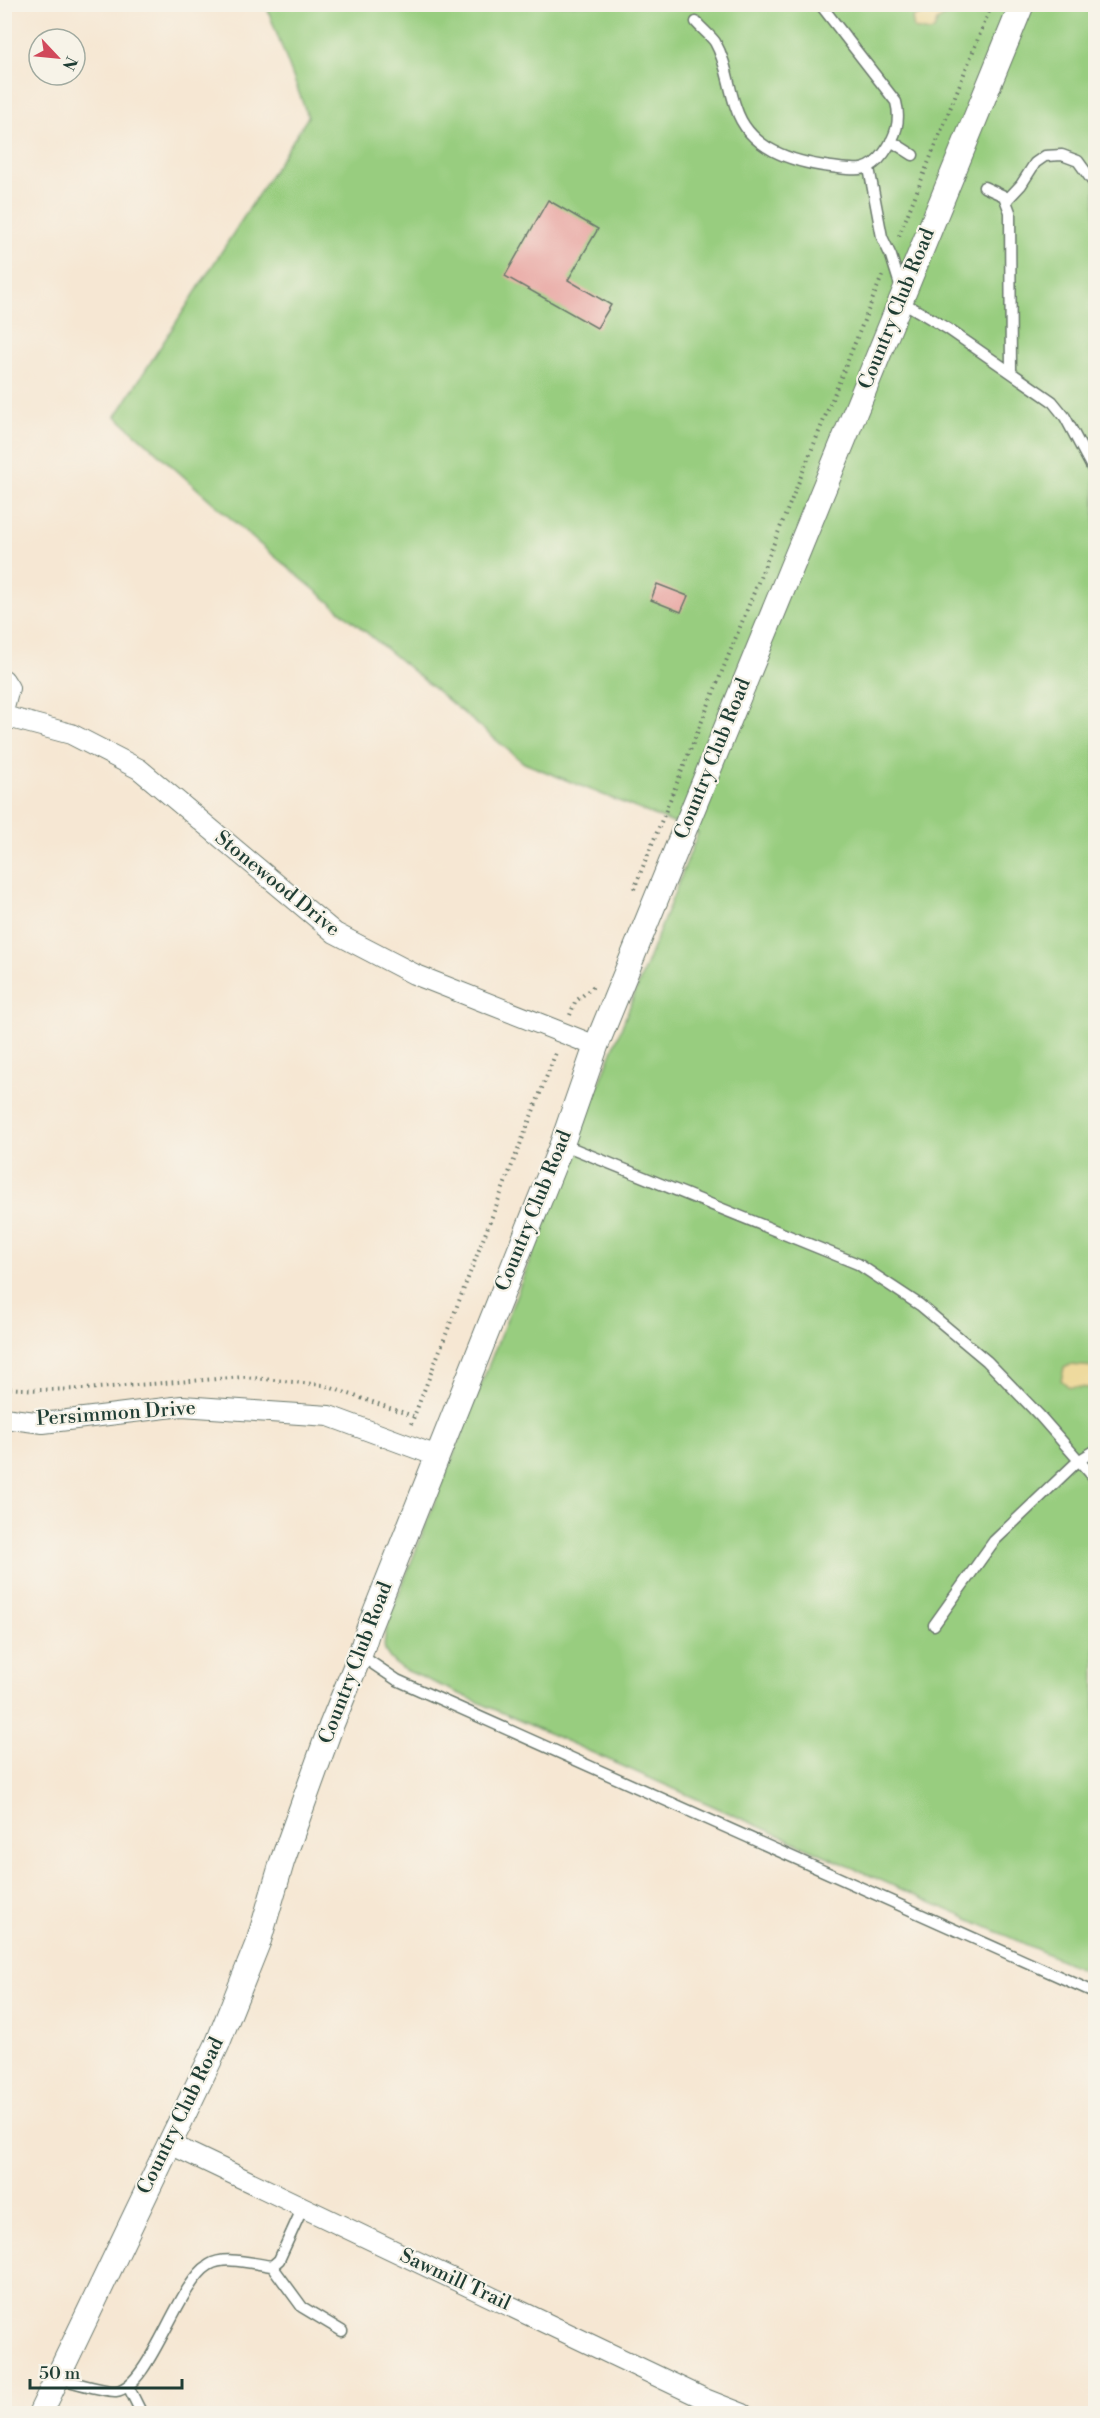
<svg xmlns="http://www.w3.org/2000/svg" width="1100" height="2418" viewBox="0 0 1100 2418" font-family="'Libre Bodoni',serif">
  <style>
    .green { fill: #98cd7f; stroke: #5c855a; stroke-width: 1.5 }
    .sand { fill: #eeda9e; stroke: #868c69; stroke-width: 1.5 }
    .building { fill: #e9a8a4 }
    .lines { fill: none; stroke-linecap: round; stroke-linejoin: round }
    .service-casing { stroke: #6a786c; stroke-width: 13 }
    .minor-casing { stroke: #6a786c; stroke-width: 22 }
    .tertiary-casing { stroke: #6a786c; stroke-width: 26 }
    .path { stroke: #6a786c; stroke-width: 4; stroke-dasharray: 1.5 4.5; stroke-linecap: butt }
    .service { stroke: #fff; stroke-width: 10 }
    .minor { stroke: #fff; stroke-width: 20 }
    .tertiary { stroke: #fff; stroke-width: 24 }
    .labels { text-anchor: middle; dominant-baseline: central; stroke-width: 4.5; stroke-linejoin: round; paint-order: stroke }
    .street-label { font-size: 20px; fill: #1f3d34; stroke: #f7f3e8 }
  </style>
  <rect width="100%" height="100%" fill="#f7f3e8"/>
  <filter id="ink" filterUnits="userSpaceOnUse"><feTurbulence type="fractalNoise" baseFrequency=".0167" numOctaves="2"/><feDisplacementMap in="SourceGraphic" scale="12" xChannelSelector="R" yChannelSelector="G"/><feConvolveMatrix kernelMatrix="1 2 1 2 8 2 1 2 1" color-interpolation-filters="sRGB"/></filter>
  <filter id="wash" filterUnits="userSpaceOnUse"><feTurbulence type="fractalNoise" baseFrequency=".008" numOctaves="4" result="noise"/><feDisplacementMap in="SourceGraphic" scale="24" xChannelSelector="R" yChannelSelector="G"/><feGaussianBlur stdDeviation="1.35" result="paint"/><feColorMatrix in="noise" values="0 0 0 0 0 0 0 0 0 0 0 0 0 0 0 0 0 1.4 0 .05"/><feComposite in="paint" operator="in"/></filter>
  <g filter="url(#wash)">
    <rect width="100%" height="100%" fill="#f6e7d3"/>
    <path class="green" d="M266,5h829v1970l-694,-307c-24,-17 -17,-26 -11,-52l308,-783 -174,-70 -268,-222 -140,-125 192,-299z"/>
    <path class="sand" d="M934,5h18v6l-15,10 -3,9 -4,2 -16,-3 -2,-11c10,-6 16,-2 22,-13z
      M1070,1365l25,2v21l-26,-1 -8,-7 3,-12z"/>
    <g id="blocks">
      <path class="building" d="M548,200l50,29 -30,51 43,25 -14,23 -92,-52z
        M657,584l31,12 -7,16 -30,-12z"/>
    </g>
  </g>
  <g filter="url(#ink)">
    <use href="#blocks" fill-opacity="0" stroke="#6a786c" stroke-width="1.5"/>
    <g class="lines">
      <defs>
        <path id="service" d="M696,22c6,7 14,13 19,20 12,21 13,44 21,66 13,41 56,54 95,59 24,3 38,7 53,-14 12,-17 17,-32 12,-51l-76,-98
          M891,141l22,14
          M869,168l13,69 9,19 15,48 42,25 104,72 13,16 31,58
          M984,187l20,9 6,16 1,160
          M1006,201l15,-16 14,-22 10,-7 17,-1 16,6 18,25
          M562,1144l296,120 62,41 67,56 53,55 56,64
          M934,1625l60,-84 84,-80 18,-11
          M360,1655l37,25 699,313
          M272,2266l30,41 40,24
          M57,2378c13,3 47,14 59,13 34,-4 61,-107 93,-126 16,-10 45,-1 63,1l7,-6 24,-53
          M128,2386l14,28"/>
        <path id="minor" d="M4,680l5,8 -5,20
          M4,716l67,18 68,35 196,164 79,41 182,72
          M4,1418l39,5 139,-17 147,10 108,40
          M168,2143l537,256 38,15"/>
        <path id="tertiary" d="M40,2414l177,-369 42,-105 23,-78 49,-136 29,-71 8,-25 194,-486 34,-98 426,-1042"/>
      </defs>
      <use href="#service" class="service-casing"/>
      <use href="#minor" class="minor-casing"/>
      <use href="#tertiary" class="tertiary-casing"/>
      <path class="path" d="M899,236l93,-232
        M634,889l248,-613
        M570,1015l5,-13 20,-17
        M4,1388l36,2 44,-1 160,-12 79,8 90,31
        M411,1424l146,-374"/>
      <use href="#service" class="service"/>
      <use href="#minor" class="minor"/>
      <use href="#tertiary" class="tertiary"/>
    </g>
  </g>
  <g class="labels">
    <g class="street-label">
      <text transform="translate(897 309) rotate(-68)">Country Club Road</text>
      <text transform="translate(713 759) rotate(-68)">Country Club Road</text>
      <text transform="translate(277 884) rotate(39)">Stonewood Drive</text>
      <text transform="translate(534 1211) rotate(-68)">Country Club Road</text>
      <text transform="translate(116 1414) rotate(-4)">Persimmon Drive</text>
      <text transform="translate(356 1663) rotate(-69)">Country Club Road</text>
      <text transform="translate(181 2116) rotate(-64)">Country Club Road</text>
      <text transform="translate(455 2280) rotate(25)">Sawmill Trail</text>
    </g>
  </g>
  <rect width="1100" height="2418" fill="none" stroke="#f7f3e8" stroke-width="24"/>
  <g transform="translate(57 57) rotate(116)"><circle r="28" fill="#f7f3e8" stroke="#a1aaa0" stroke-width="1.5"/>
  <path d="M0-4.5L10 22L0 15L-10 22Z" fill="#d1495b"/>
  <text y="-9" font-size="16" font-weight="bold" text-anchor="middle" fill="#1f3d34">N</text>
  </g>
  <path d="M30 2379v9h152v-9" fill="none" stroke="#1f3d34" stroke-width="3"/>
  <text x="39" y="2379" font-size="18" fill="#1f3d34" stroke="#f7f3e8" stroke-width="4.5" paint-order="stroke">50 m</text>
</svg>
